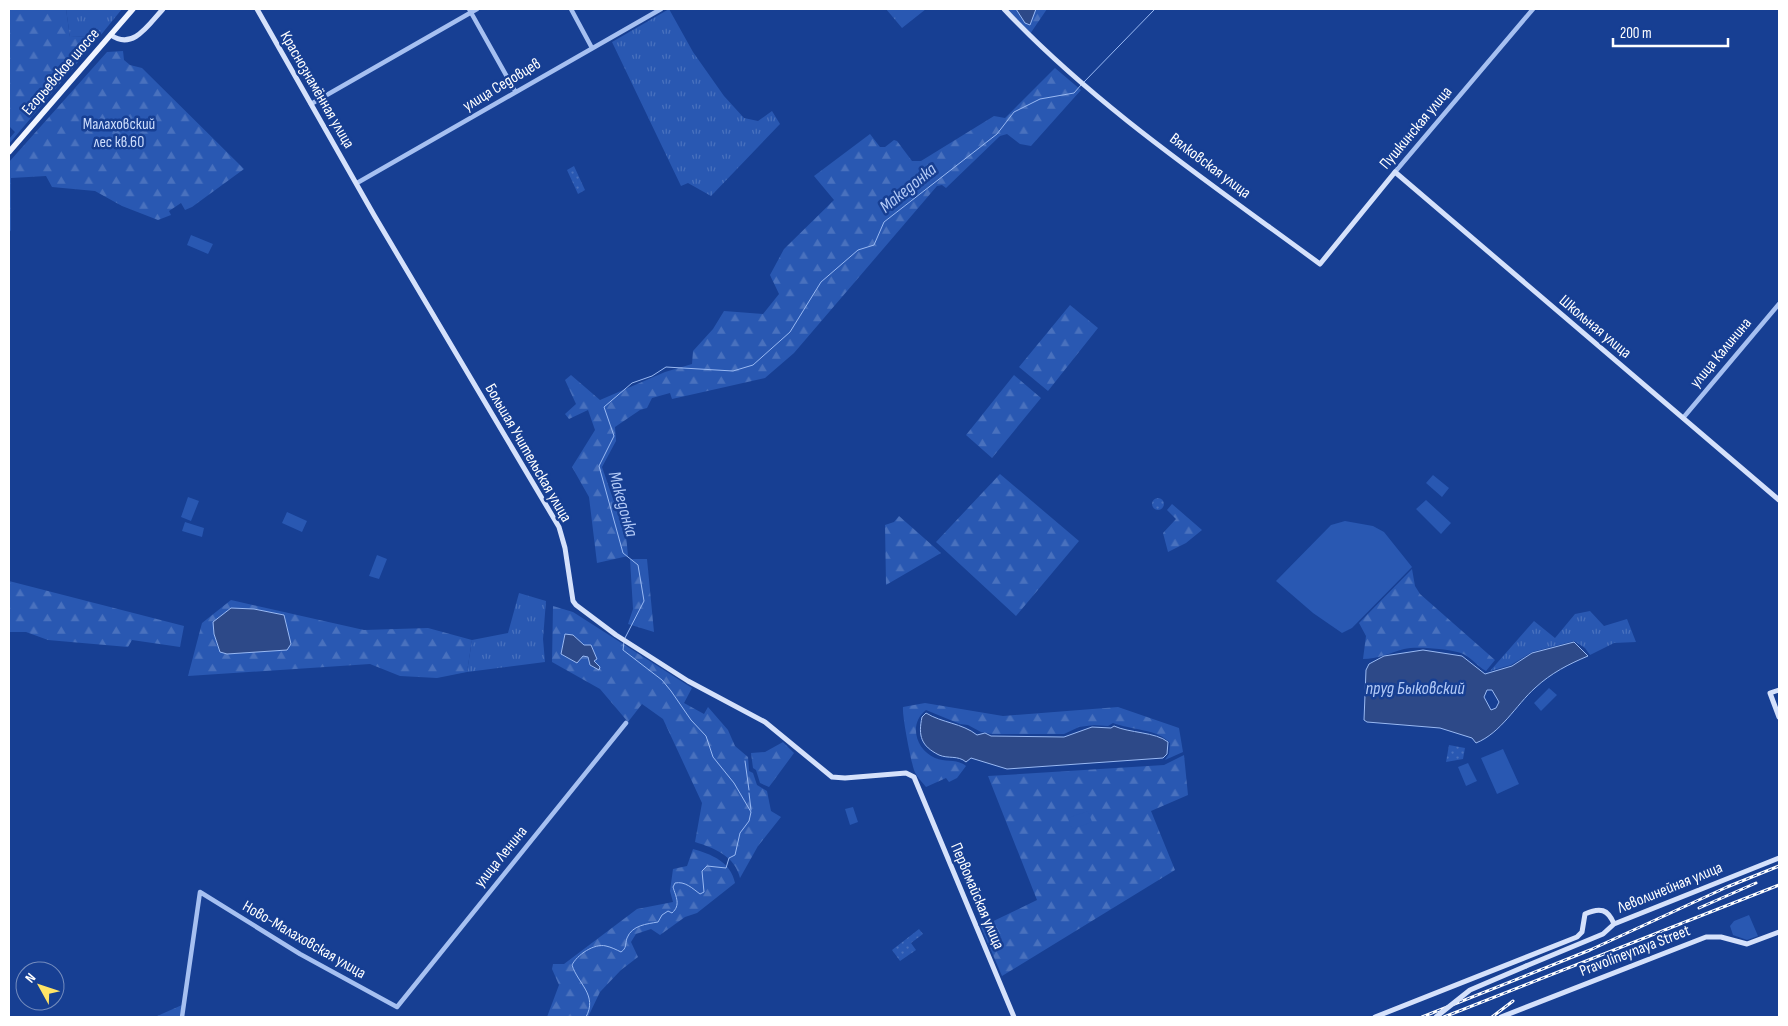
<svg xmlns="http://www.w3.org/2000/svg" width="1788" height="1026" viewBox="0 0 1788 1026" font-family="'Sofia Sans Condensed',sans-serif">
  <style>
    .grass { fill: url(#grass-tufts) }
    .forest { fill: url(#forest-firs) }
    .park { fill: url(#park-dots) }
    .pitch { fill: #2958b2 }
    .water { fill: #2d4988; stroke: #99b9f3; fill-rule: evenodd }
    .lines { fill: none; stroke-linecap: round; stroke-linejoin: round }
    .stream { stroke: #99b9f3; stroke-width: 1 }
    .tertiary { stroke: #a6c0f1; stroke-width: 4.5 }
    .secondary { stroke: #d5e1fb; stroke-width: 5 }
    .primary { stroke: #f0f4ff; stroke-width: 5.5 }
    .rail-casing { stroke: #fff; stroke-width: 3 }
    .rail { stroke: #173f93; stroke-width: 1; stroke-dasharray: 4; stroke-linecap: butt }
    .secondary-bridge { stroke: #d5e1fb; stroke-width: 5 }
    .labels { text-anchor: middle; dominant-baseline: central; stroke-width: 5; stroke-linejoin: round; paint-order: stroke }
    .street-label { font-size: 16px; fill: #fff; stroke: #173f93 }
    .park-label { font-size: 16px; fill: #cdddfc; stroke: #173f93 }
    .water-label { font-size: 18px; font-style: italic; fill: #b3caf7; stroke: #173f93 }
  </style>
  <defs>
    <pattern id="grass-tufts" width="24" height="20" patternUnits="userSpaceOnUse" patternTransform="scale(1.25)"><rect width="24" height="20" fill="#2958b2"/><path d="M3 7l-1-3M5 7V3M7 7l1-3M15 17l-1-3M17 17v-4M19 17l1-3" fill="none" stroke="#4971be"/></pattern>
    <pattern id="forest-firs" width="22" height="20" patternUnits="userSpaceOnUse" patternTransform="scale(1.25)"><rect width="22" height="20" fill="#2958b2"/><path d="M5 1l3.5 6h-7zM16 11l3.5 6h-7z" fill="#4971be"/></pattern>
    <pattern id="park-dots" width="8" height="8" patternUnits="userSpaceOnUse" patternTransform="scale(1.25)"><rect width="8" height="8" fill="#2958b2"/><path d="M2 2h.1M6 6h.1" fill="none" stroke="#4971be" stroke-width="1.8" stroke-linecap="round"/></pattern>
  </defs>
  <rect width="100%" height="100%" fill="#173f93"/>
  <path class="grass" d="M66,9h56l-22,27 -30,1z
    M669,9l24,43 31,44 20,22 14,3 14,-10 8,13 -69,72 -23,-13 -7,3 -69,-144z
    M886,9h40l-24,19z
    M519,593l27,8 -3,38 2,23 -78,10 5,-32 36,-7z
    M1590,611l14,15 23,-7 9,23 -22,1 -24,12 -5,-7 -11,-7 -42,11 -21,13 -21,6 44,-50 21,17 20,-24z"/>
  <path class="forest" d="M9,9h57l4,28 30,-1 -91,108v-5l6,-7 -6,-6z
    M1007,9h40l-17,25z
    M123,51l1,9 6,5 12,3 102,101 -52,38 -7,3 -4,-7 -12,8 2,4 -13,5 -36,-14 -27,-15 -43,-4 -6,-11 -35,2v52l-2,3v-71l98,-110z
    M1055,68l26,22 -50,56 -11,-2 -13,-10 -7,2 -54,52 -4,-3 -5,1 -143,167 -29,25 -93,21 -2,-6 -18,5 -5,10 -7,2 -25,17 1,14 -14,26 11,32 12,25 3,32 -31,7 -8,-66 -17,-30 23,-37 -7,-20 -19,9 -4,-5 11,-10 -11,-24 6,-5 29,25 65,-28 27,-8 1,-13 20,-22 11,-18 39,3 16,-20 -9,-19 14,-26 50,-49 -20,-24 56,-42 10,13h5l9,-7 3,1 15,20h9l73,-45 11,2z
    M1070,305l28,23 -50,63 -29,-24z
    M1014,375l27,23 -49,60 -26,-23z
    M1000,474l79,67 -63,75 -80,-74z
    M1172,504l30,26 -16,13 -18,9 -5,-19 13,-14 -9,-9z
    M899,516l42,37 -55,32 -1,-60 9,-3z
    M630,559h17l7,73 -26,-8 5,-15z
    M1412,569l3,17 5,8 75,66 -9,11c-9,-5 -16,-15 -25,-18 -12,-4 -45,-7 -57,-4 -14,4 -27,10 -41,10l3,-23 -7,-13z
    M9,581l175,45 -4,21 -48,-7 -4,7 -80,-7 -22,-8h-17z
    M231,600l133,30 64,-2 44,12 -5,32 -30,6 -37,-2 -30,-12 -182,12 14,-53z
    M553,606l20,6 119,76 -8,15 20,11 4,-7 20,23 7,16 13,11 1,14 4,2 4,12 10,6 4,20 10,6 -23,29 -18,32c-5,-22 -26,-30 -45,-36l7,-39 -39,-84 -21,-15 -14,18 -28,-33 -48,-27z
    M925,703l78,13 115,-9 61,21 4,24 -18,8 4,-6 1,-11c-12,-14 -39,-13 -57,-20l-5,3 -14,-1 -15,2 -15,7h-72l-11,-2 -13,-7 -8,-1 -34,-14c-18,14 -10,40 9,48 11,5 21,0 31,8l-9,12 -8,4 -3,-4 -20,9c-4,-5 -10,-11 -12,-17 -3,-9 -12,-54 -11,-63z
    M783,742l11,11 -25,34 -9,-4 -4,-13 -3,-2 -2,-15 14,-1z
    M1184,755l4,40 -37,16 24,59 -173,106 -21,-49 56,-27 -49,-124 176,-11z
    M693,849c18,5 38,13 42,34l-38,30 -12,4 -25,18 -9,-6 -15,5 -5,8 7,15 -17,13 -21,22 -12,25h-41l12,-32 -7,-16 1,-5h11l73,-55 36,-7 -3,-11 3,-22 14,-3z
    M182,1005l-2,12h-25z"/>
  <path class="park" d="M574,166l11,24 -7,4 -11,-24z
    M1152 504a6 6 0 1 1 12 0a6 6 0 1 1-12 0Z
    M1449,745l16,3 -2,11 -17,3z
    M919,929l4,5 -12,9 5,7 -16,11 -8,-11z"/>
  <path class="pitch" d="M191,235l22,9 -5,10 -21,-9z
    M1433,475l16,13 -7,9 -16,-14z
    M188,497l11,4 -8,20 -10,-4z
    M1426,500l25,23 -10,11 -25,-25z
    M287,512l20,9 -5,11 -20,-9z
    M1345,521l28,5 11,6 28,35 -60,61 -10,5 -29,-20 -37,-32 55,-56z
    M185,522l19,6 -2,9 -20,-6z
    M377,555l10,4 -8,20 -10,-3z
    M1549,688l8,7 -16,16 -7,-8z
    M1503,749l16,35 -22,10 -16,-36z
    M1468,763l9,18 -11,5 -8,-19z
    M853,807l5,15 -8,3 -5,-16z
    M1088,811l4,11 -20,7 -4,-11z
    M1749,915l9,21 -11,4 -14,-5 -3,-9 4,-5z"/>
  <path class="water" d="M1016,9h20l-6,16 -5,-2z
    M231,608l23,1 30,6 7,29 -4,6 -60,4 -7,-2 -6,-18 -1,-12z
    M565,634l8,1 11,10h7l6,14 -3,2 6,6 -1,3 -9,-5 -2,-8 -5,-1 -6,7 -16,-9z
    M1574,642l14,14c-19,8 -37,17 -53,32 -19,17 -34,45 -59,55l-4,-5 -32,-10 -73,-6 -3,-2 2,-50 3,-6 15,-8 39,-6 39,6 23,18 27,-8 20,-13zM1487,690h5l7,12 -3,6 -5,2 -7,-13z
    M926,713c16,10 36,10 51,22l8,-2 6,3 73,1 28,-10 19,1 3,-2c15,7 42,6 54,16l-1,12 -4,4 -156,11 -36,-11 -5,4c-8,-7 -18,-3 -27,-7 -18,-9 -21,-19 -17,-38z"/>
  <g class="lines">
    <path class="stream" d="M1084,82l71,-73
      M625,638l19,-37 -6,-36 -15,-12 -24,-87 15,-30 -10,-29 28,-24 20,-7 14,-9 67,4 20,-6 37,-33 31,-50 37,-32 16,-5 10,-23 113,-88 17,-22 26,-13 34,-6 7,-8
      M745,761l4,29
      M749,793l2,17
      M586,1017c12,-22 -8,-33 -14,-52 5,-10 22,-22 34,-19 5,1 11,4 15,6 6,-4 4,-8 6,-14 5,-13 20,-14 31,-16l4,-7 6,-4 4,2c9,-8 4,-16 1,-26l2,-4c10,-2 17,5 25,11l4,-2 -2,-21 5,-5 19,2 3,-10 6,-3 5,-22 9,-12 2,-9 -17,-29 -21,-26 -7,-21 -15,-16 -20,-29 -9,-11 -39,-30 1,-8"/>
    <path class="tertiary" d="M469,9l46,82
      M571,9l21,39
      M311,104l166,-95
      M1395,172l138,-163
      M357,183l304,-174
      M1683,418l96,-114
      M182,1017l18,-125 100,62 97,53 229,-284"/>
    <path class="secondary" d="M257,9l117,206 185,312 6,21 8,53 3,4 40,30 72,46 77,41 67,55 13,1 61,-5 8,4 100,240
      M1004,9c91,97 209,176 316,255l75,-92 384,328
      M111,35c22,16 38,-11 52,-26
      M1779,690l-9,3 9,24
      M1526,966l77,-32 11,-10 165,-66
      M1375,1017l202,-80 5,-5 3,-18c15,-7 23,-5 29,10
      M1501,1017l205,-80h15l26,7 32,-12"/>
    <path class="primary" d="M9,152l124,-143"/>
    <defs>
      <path id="rail" d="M1699,908l57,-25
        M1422,1017l168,-67 137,-63 52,-21
        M1444,1017l335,-132
        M1492,1017l21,-16"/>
    </defs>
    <use href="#rail" class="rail-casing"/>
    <use href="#rail" class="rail"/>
    <path class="secondary-bridge" d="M1436,1017l34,-27 56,-24"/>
  </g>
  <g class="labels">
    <g class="street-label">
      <text transform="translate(61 72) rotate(-49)">Егорьевское шоссе</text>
      <text transform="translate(502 85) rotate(-31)">улица Седовцев</text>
      <text transform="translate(317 90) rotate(60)">Краснознамённая улица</text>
      <text transform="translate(1416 128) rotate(-50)">Пушкинская улица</text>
      <text transform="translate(1210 166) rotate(37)">Вялковская улица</text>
      <text transform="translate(1595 327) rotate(40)">Школьная улица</text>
      <text transform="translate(1721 353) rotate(-50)">улица Калинина</text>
      <text transform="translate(528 453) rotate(60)">Большая Учительская улица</text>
      <text transform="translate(501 857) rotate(-51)">улица Ленина</text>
      <text transform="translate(1670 888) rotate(-22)">Леволинейная улица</text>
      <text transform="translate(977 896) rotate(67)">Первомайская улица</text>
      <text transform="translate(304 940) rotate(30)">Ново-Малаховская улица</text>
      <text transform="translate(1635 951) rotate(-21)">Pravolineynaya Street</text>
    </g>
    <g class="park-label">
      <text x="119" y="124">Малаховский<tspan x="119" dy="18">лес кв.60</tspan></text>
    </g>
    <g class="water-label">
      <text transform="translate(908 188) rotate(-39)">Македонка</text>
      <text transform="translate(623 504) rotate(74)">Македонка</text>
      <text x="1415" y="688">пруд Быковский</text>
    </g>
  </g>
  <rect width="1788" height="1026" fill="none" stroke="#ffffff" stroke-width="20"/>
  <g transform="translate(40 986) rotate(310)"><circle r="24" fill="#173f93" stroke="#748cbe"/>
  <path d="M0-4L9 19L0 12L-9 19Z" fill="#ffe466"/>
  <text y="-8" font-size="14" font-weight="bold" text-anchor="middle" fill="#ffffff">N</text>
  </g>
  <path d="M1613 38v8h115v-8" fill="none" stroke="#ffffff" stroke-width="2.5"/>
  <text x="1620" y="38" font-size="15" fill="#ffffff" stroke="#173f93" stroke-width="4" paint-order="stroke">200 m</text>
</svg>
